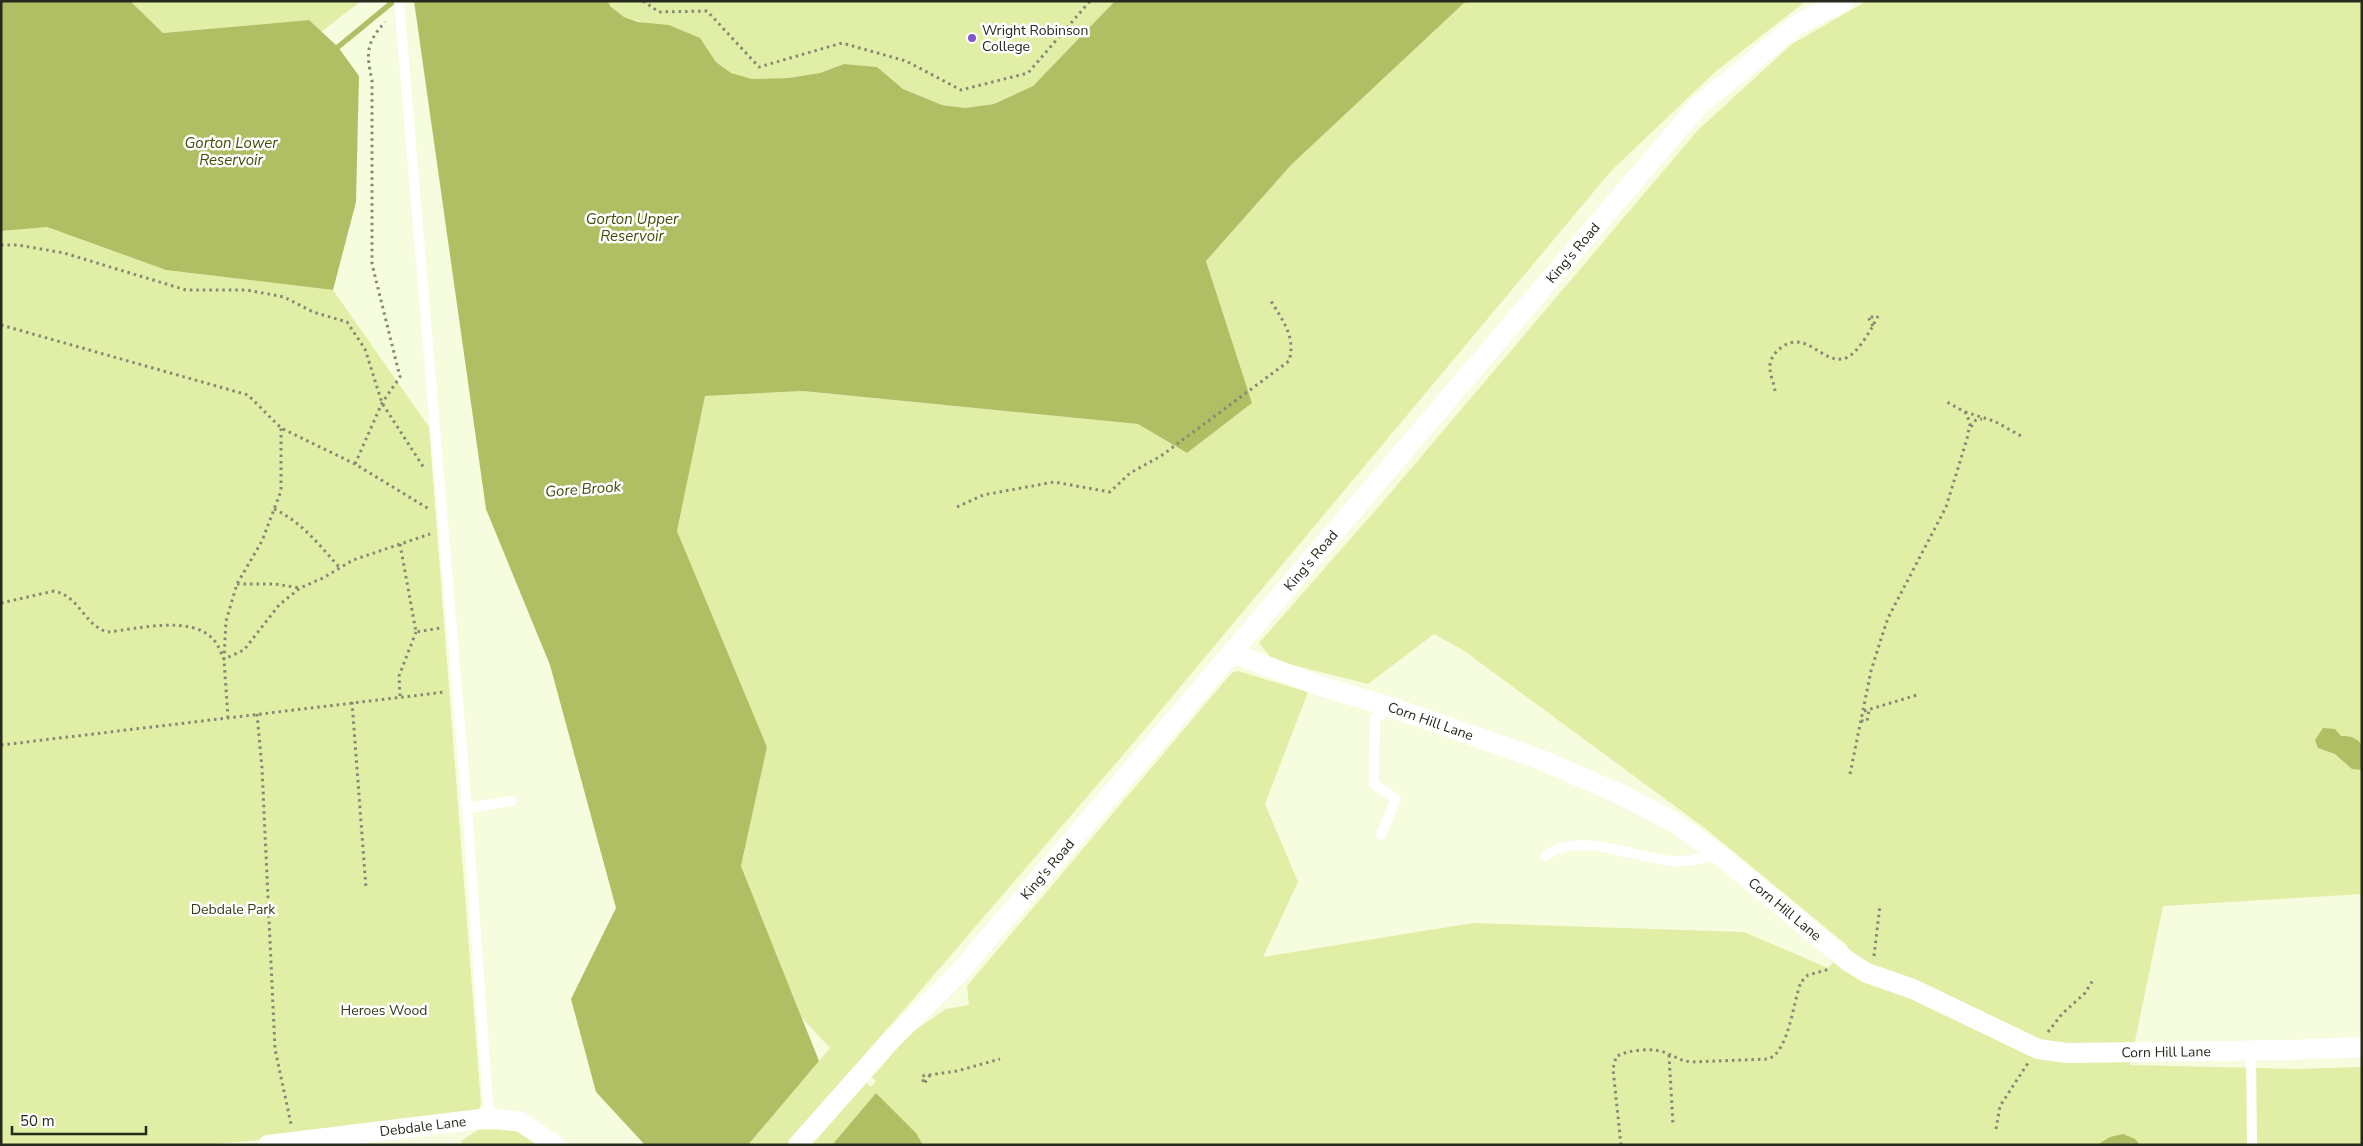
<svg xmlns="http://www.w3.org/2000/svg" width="2363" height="1146" viewBox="0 0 2363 1146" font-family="'Nunito Sans',sans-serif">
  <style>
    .green { fill: #e1eea6 }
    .water { fill: #b0bf64 }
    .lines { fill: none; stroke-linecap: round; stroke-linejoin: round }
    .stream { stroke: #b0bf64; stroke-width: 5.5 }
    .path { stroke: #848975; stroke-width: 3; stroke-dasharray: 2.5 4; stroke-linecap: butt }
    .lane { stroke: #fff; stroke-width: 10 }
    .street { stroke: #fff; stroke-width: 20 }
    .poi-dot { fill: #8256cf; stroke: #fff; stroke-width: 2 }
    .labels { text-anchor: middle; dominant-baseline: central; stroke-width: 5; stroke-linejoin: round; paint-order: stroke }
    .poi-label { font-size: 14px; fill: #26291d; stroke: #fff; text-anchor: start }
    .street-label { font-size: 14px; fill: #26291d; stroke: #fff }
    .park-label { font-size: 14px; fill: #353b15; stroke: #fff }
    .water-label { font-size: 15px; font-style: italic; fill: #444c05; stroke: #fff }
  </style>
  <rect width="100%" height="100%" fill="#f6fcde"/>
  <path class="green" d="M130,1h231l-40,31 -12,-12 -146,13z
    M608,1h507l-82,85 -39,18 -29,4 -23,-3 -39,-16 -26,-22 -33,-3 -24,9 -32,5 -36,1 -21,-6 -15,-11 -17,-24 -75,-21 -14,-11z
    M1471,1h335l-91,71 -104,99 -470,563 -288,335 18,18 5,-6 -8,-7 44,-42 34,-23 23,-4 -2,-19 262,-310 4,-4 5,-1 70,21 -43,112 33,78 -35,75 210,-34 271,9 84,36 20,-22 -142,-117 -243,-179 -29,-16 -66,50 -95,-24 -14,-17 128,-146 311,-367 94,-86 75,-43h495v893l-199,12 -33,159 168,4 64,-2v78h-1439l-7,-12 -40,-40 -44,52h-84l82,-97 -28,-30 -61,-152 26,-119 -90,-216 28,-135 98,-5 335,33 49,29 65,-50 -46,-142 85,-96 173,-162z
    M47,227l119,43 167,20 96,137 52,677 -4,9 -175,23 -97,9h-204v-914z
    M515,1129l26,16h-80v-4l17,-11z"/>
  <path class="water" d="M1,1h129l33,32 146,-13 29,27 21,29 -3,126 -23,88 -167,-20 -119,-43 -46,4z
    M414,1h194l2,5 14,11 14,5 31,3 31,13 16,24 15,11 21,6 36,-1 32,-5 24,-9 33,3 26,22 39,16 23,3 29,-4 39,-18 82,-85h356l-7,2 -173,162 -85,96 46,142 -65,50 -49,-29 -335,-33 -98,5 -28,135 90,216 -26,119 78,195 -71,84h-103l-49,-53 -25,-93 45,-91 -66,-243 -64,-156z
    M2323,728l12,1 6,7c9,0 15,1 21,9v25l-10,-1 -17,-15 -17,-6 -3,-8z
    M876,1093l40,40 7,12h-91z
    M2123,1134l12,5 5,6h-43l13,-8z"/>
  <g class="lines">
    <path class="stream" d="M338,47l56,-46"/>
    <path class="path" d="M643,1l16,11 48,-1 52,56 83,-24 64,18 55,29 67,-17 62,-72
      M1,245h17l46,8 122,37h61l37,7 29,15 34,10 18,27 17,54 42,65
      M1,325l247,70 33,33 74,36 74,45
      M1873,326l-5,-9h9
      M1775,391c-1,-8 -6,-18 -5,-26 1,-8 6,-14 12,-18 24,-17 39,15 60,12 14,-1 30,-31 36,-43
      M1965,412l29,9 29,16
      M1971,427l5,-7 6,-1
      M355,464l27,-61 18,-26 -28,-113v-184c-6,-27 -6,-37 13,-58
      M957,507l26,-12 71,-13 56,10 20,-19 31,-17 128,-95c7,-24 -6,-40 -18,-60
      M274,509c28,13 46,37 66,59
      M400,544l16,88 24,-4
      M237,584h38l25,4
      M1,603l53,-12c27,6 30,35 54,41 28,-3 83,-17 105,7 5,5 8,14 11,20l20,-9 35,-45 21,-17 23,-10 30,-18 77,-26
      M400,696l-1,-20 17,-44
      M352,702l14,186
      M1864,711l53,-16
      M257,714l5,54 13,281 16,75
      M228,718l-4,-59 2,-38 11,-37 25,-43 19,-50v-63
      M1861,721h6l2,-11
      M1,745l444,-53
      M1850,774l21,-103 9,-29 8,-24 58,-111 21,-68 3,-15 -2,-6 -3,-6 -18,-10
      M1874,956l6,-51
      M2048,1032l14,-18 23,-21 8,-13
      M1669,1055l4,70
      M930,1075l-6,9 -2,-8 35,-5 43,-12
      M1996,1129l4,-23 28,-43
      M1621,1145l-8,-76 3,-12c9,-7 38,-10 50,-4 10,4 15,8 26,9l76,-3c21,-7 25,-57 33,-77l7,-7 22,-6"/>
    <path class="lane" d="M399,1l68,807 22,310
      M467,808l45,-7
      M1381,835l15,-36 -22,-15 1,-66 15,-10
      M1545,856c37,-26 87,2 127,5 16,1 30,-2 45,-7
      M2251,1051l1,94"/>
    <g class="street">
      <path id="s1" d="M1232,653l85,32 74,22 148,52 81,35 54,28 47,34 128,106 18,11 46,16 125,60 29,4 224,-3 71,-3"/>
      <path id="s2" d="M268,1145l221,-27 32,4 34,23"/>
      <path id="s3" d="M798,1145l93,-105 66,-65 740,-868 101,-83 46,-23"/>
    </g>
  </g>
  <circle class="poi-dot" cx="972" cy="38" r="5"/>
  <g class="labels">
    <g class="poi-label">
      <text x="982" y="30">Wright Robinson<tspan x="982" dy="16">College</tspan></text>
    </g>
    <g class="street-label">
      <text stroke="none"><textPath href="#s3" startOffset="1182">King's Road</textPath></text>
      <text stroke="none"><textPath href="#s3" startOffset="778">King's Road</textPath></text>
      <text stroke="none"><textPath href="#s1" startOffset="210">Corn Hill Lane</textPath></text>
      <text stroke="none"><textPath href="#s3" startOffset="372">King's Road</textPath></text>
      <text stroke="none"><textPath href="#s1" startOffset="615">Corn Hill Lane</textPath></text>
      <text stroke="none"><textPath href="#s1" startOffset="1035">Corn Hill Lane</textPath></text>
      <text stroke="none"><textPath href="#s2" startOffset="156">Debdale Lane</textPath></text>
    </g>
    <g class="park-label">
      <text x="233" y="909">Debdale Park</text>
      <text x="384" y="1010">Heroes Wood</text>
    </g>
    <g class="water-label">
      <text x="231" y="143">Gorton Lower<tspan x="231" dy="17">Reservoir</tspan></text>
      <text x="632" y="219">Gorton Upper<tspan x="632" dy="17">Reservoir</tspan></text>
      <text transform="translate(583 489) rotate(-4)">Gore Brook</text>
    </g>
  </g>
  <rect width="2363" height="1146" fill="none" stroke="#26291d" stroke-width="5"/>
  <path d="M12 1126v8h134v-8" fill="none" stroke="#26291d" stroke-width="2.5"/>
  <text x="20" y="1126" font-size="15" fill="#26291d" stroke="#ffffff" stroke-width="4" paint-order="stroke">50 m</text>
</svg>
